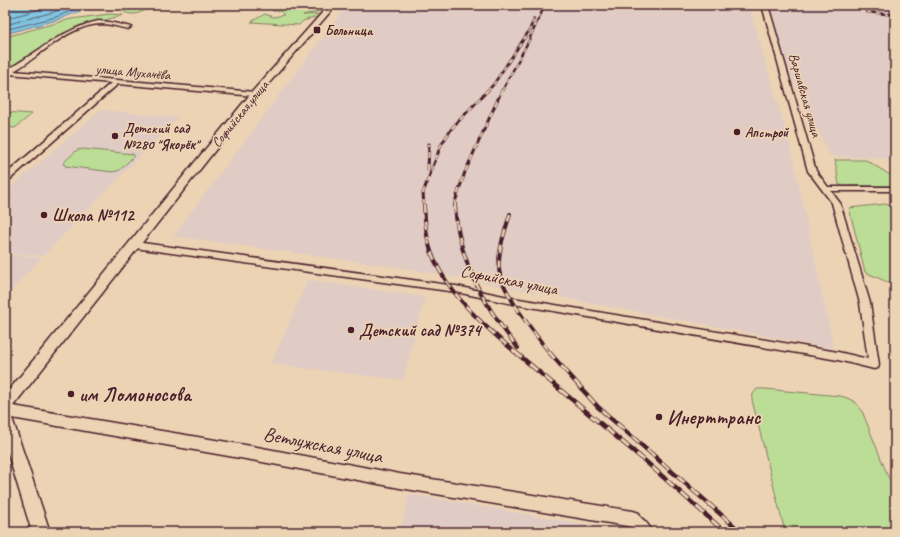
<svg xmlns="http://www.w3.org/2000/svg" width="900" height="537" viewBox="0 0 900 537" font-family="Caveat,sans-serif">
  <style>
    .built { fill: #e0ccc5 }
    .green { fill: #bcdd96; stroke: #837e60 }
    .water { fill: #80c5e1; stroke: #6a8398 }
    .lines { fill: none; stroke-linecap: round; stroke-linejoin: round }
    .shore { stroke: #606174; stroke-width: 1 }
    .street-casing { stroke: #4a1f2b; stroke-width: 3 }
    .secondary-casing { stroke: #4a1f2b; stroke-width: 3 }
    .street { fill: #ecd3b4; fill-rule: evenodd }
    .secondary { fill: #ecd3b4; fill-rule: evenodd }
    .rail-far3-casing { stroke: #4a1f2b; stroke-width: 2.5 }
    .rail-far2-casing { stroke: #4a1f2b; stroke-width: 3 }
    .rail-far1-casing { stroke: #4a1f2b; stroke-width: 4 }
    .rail-casing { stroke: #4a1f2b; stroke-width: 4.5 }
    .rail-far3 { stroke: #ecd3b4; stroke-width: 1.5; stroke-dasharray: 4.5; stroke-linecap: butt }
    .rail-far2 { stroke: #ecd3b4; stroke-width: 2; stroke-dasharray: 6; stroke-linecap: butt }
    .rail-far1 { stroke: #ecd3b4; stroke-width: 2.5; stroke-dasharray: 8; stroke-linecap: butt }
    .rail { stroke: #ecd3b4; stroke-width: 3; stroke-dasharray: 10; stroke-linecap: butt }
    .poi-dot { fill: #4a1f2b; stroke: #ecd3b4; stroke-width: 1.5 }
    .labels { text-anchor: middle; dominant-baseline: central; stroke-width: 3.5; stroke-linejoin: round; paint-order: stroke }
    .far-poi-label { font-size: 14px; font-weight: bold; fill: #4a1f2b; stroke: #ecd3b4; text-anchor: start }
    .far-street-label { font-size: 14px; fill: #4a1f2b; stroke: #ecd3b4 }
    .poi-label { font-size: 17px; font-weight: bold; fill: #4a1f2b; stroke: #ecd3b4; text-anchor: start }
    .street-label { font-size: 17px; fill: #4a1f2b; stroke: #ecd3b4 }
    .near-poi-label { font-size: 20px; font-weight: bold; fill: #4a1f2b; stroke: #ecd3b4; text-anchor: start }
    .near-street-label { font-size: 20px; fill: #4a1f2b; stroke: #ecd3b4 }
  </style>
  <rect width="100%" height="100%" fill="#ecd3b4"/>
  <filter id="ink" filterUnits="userSpaceOnUse"><feTurbulence type="fractalNoise" baseFrequency=".025" numOctaves="2"/><feDisplacementMap in="SourceGraphic" scale="8" xChannelSelector="R" yChannelSelector="G"/><feConvolveMatrix kernelMatrix="1 2 1 2 8 2 1 2 1" color-interpolation-filters="sRGB"/></filter>
  <g filter="url(#ink)">
    <path class="built" d="M347,5h402l43,148 42,196 -424,-80 -237,-33z
      M762,5h133v154l-65,-3 -65,-134z
      M101,110l77,7 -135,139 -38,-4v-60z
      M5,254l36,4 -36,40z
      M308,280l117,17 -22,83 -132,-16z
      M409,494l179,31 23,7h-211z"/>
    <path class="green" d="M127,5h30c-13,4 -19,13 -33,7v-6z
      M272,5h55l-5,6 -19,4 23,-1 -23,7 -4,4 -48,-3 14,-8 8,3 11,-2 -4,-4h-7z
      M110,14l13,1 -49,14 -11,4 -55,36h-3v-32l66,-18z
      M5,112l27,2 -17,14 -10,-1z
      M83,149l50,5 1,2 -14,14 -7,2 -48,-6 -2,-3 14,-13z
      M835,160h31l29,18v7l-12,1 -44,-1z
      M885,204l10,3v77l-1,1 -29,-13 -16,-64z
      M757,389h8l75,7c10,2 17,6 22,15l33,83v38h-110l-33,-132 1,-6z"/>
    <path class="water" d="M5,5h90l-38,15 -52,14z"/>
    <g class="lines">
      <path class="shore" d="M5,19l50,-14
        M5,25l49,-13 18,-7
        M5,30l51,-13 29,-12"/>
      <defs>
        <path id="street" d="M762,5h6l48,166 12,16h67v4h-64l9,12 30,100 9,62 -1,3 -4,1 -36,-9 -325,-56 -57,-12 -321,-44 -4,-3 4,-3 321,44 57,12 325,54 30,7 -8,-56 -28,-100 -24,-32z
          M98,21l11,1 22,5 -3,2c-9,-2 -18,-5 -27,-5 -33,1 -60,32 -87,47l241,21 3,2 -3,2 -137,-12 -110,97h-3v-6l106,-92 -102,-9 -3,1 -1,-4c33,-18 55,-41 93,-50z
          M633,513c8,3 16,11 19,19h-15l-9,-9 -1,-4 1,-4z"/>
        <path id="secondary" d="M329,5h7l-78,91 -245,310 244,41 143,27 233,37 6,2 2,6 -2,6 -6,2 -233,-39 -143,-27 -245,-43 38,114h-18l-27,-88v-49l247,-303z"/>
      </defs>
      <use href="#street" class="street-casing"/>
      <use href="#secondary" class="secondary-casing"/>
      <use href="#street" class="street"/>
      <use href="#secondary" class="secondary"/>
      <defs>
        <path id="rail-far3" d="M867,12l28,3
          M487,91l6,-6 36,-54 5,-12
          M502,91l26,-49 17,-37"/>
        <path id="rail-far2" d="M428,170l1,-26
          M424,206l-1,-13 18,-48 11,-17 36,-38
          M455,206v-4l10,-30 37,-82"/>
        <path id="rail-far1" d="M424,205c1,16 2,33 8,49 15,39 52,72 83,98
          M455,205c3,55 29,101 63,143
          M510,214c-5,17 -12,36 -11,54 1,22 36,66 50,84"/>
        <path id="rail" d="M514,351l130,109 81,72
          M548,351l50,56 143,125"/>
      </defs>
      <use href="#rail-far3" class="rail-far3-casing"/>
      <use href="#rail-far2" class="rail-far2-casing"/>
      <use href="#rail-far1" class="rail-far1-casing"/>
      <use href="#rail" class="rail-casing"/>
      <use href="#rail-far3" class="rail-far3"/>
      <use href="#rail-far2" class="rail-far2"/>
      <use href="#rail-far1" class="rail-far1"/>
      <use href="#rail" class="rail"/>
    </g>
  </g>
  <g class="poi-dot">
    <rect x="313" y="26" width="8" height="8" rx="2"/>
    <circle cx="737" cy="132" r="4"/>
    <circle cx="115" cy="136" r="4"/>
    <circle cx="44" cy="215" r="4"/>
    <circle cx="351" cy="330" r="4"/>
    <circle cx="71" cy="394" r="4"/>
    <circle cx="659" cy="417" r="4"/>
  </g>
  <g class="labels">
    <g class="far-poi-label">
      <text x="325" y="30">Больница</text>
      <text x="123" y="128">Детский сад<tspan x="123" dy="16">№280 "Якорёк"</tspan></text>
      <text x="745" y="132">Апстрой</text>
    </g>
    <g class="far-street-label">
      <text transform="translate(133 72) rotate(5)">улица Мухачёва</text>
      <text transform="translate(805 95) rotate(74)">Варшавская улица</text>
      <text transform="translate(240 114) rotate(-51)">Софийская улица</text>
    </g>
    <g class="poi-label">
      <text x="52" y="215">Школа №112</text>
      <text x="359" y="330">Детский сад №374</text>
    </g>
    <g class="street-label">
      <text transform="translate(509 280) rotate(11)">Софийская улица</text>
    </g>
    <g class="near-poi-label">
      <text x="79" y="394">им Ломоносова</text>
      <text x="667" y="417">Инерттранс</text>
    </g>
    <g class="near-street-label">
      <text transform="translate(323 445) rotate(11)">Ветлужская улица</text>
    </g>
  </g>
  <rect width="900" height="537" fill="none" stroke="#ecd3b4" stroke-width="20"/>
  <rect x="10" y="10" width="880" height="517" fill="none" stroke="#4a1f2b" stroke-width="1.5" filter="url(#ink)"/>
</svg>
